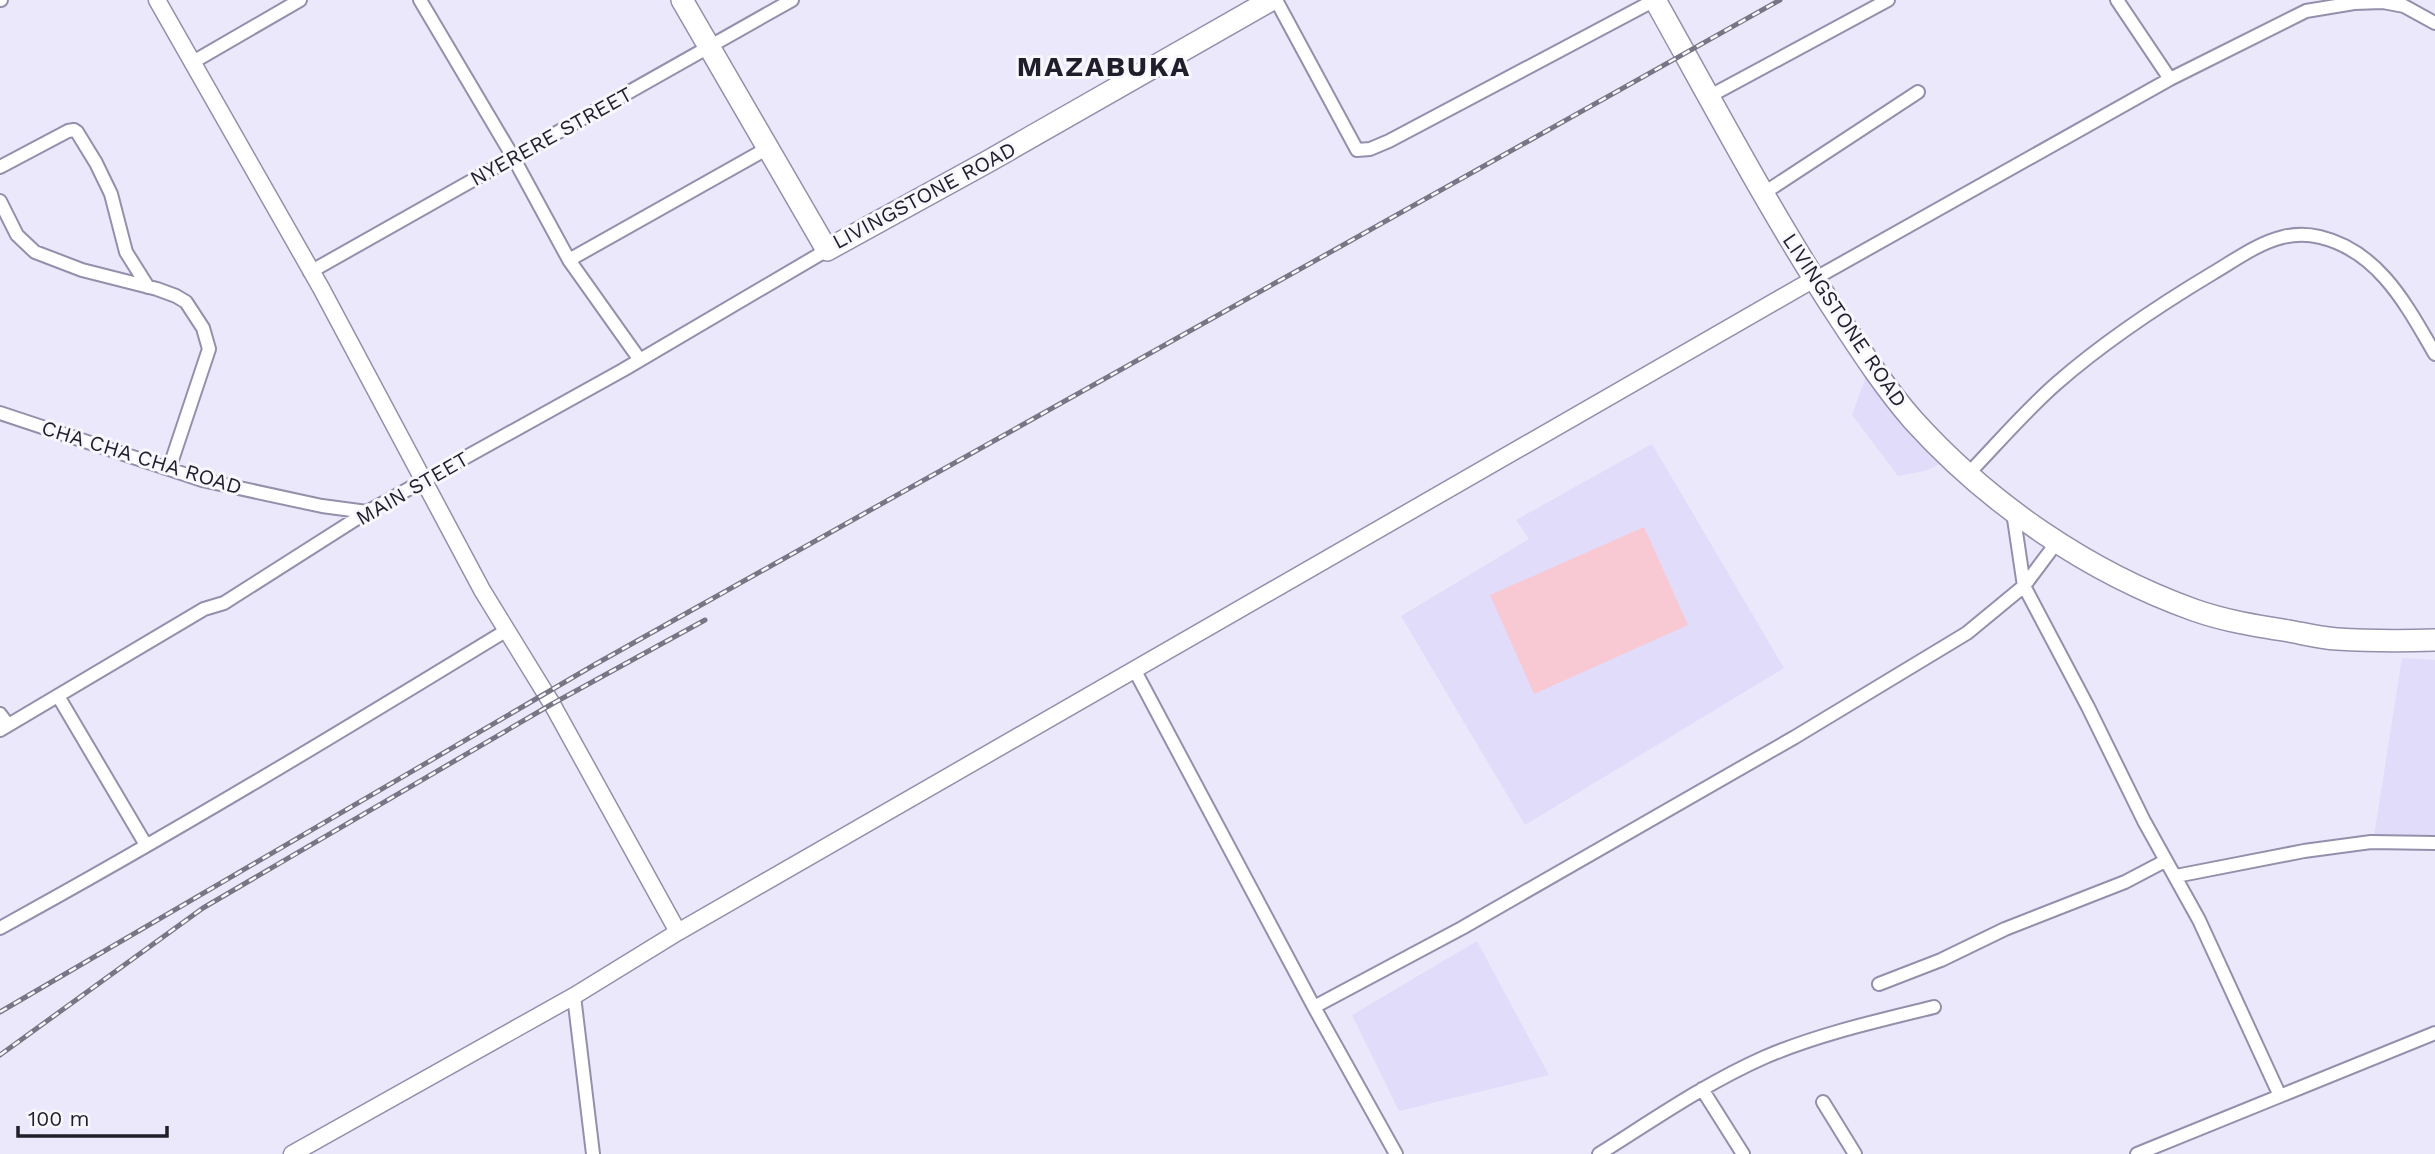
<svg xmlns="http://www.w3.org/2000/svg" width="2435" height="1154" viewBox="0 0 2435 1154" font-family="'Work Sans',sans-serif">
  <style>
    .built { fill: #e2dcfb }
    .garden { fill: #f8c9d3 }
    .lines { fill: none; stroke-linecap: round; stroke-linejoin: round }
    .street-casing { stroke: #948fab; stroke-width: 16 }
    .secondary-casing { stroke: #948fab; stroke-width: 19 }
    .highway-casing { stroke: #948fab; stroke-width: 24 }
    .street { stroke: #fff; stroke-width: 12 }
    .secondary { stroke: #fff; stroke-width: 16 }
    .highway { stroke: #fff; stroke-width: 21 }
    .rail-casing { stroke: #787685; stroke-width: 5 }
    .rail { stroke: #f8f7fe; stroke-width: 2.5; stroke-dasharray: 8; stroke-linecap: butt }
    .labels { text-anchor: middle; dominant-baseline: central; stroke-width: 6; stroke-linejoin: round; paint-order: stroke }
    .street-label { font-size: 21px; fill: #201e2a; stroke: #f8f7fe }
    .district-label { font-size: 28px; font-weight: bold; letter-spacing: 2px; fill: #201e2a; stroke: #f8f7fe }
  </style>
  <rect width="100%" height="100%" fill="#ebe8fb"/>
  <path class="built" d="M1866,376l45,52 31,35 -17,8 -27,5 -46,-61z
    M1652,444l132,224 -259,157 -124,-209 128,-77 -13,-19z
    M2402,658l33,2v180l-62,2z
    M1477,941l72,134 -150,36 -47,-96z"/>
  <path class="garden" d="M1644,527l44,98 -154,69 -44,-99z"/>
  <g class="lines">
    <defs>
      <path id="street" d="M0,0h1
        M420,0l93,157 56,103 199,-112
        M1276,0l81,150 13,-1 19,-8 266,-141
        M2117,0l53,79
        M193,62l107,-62
        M1710,96l178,-96
        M0,167l68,-36 6,-1 3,2 19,31 15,31 15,58 22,35
        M1764,193l154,-101
        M0,201l17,34 18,17 47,18 75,19 19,7 10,6 17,26 6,21 -40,120
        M569,260l71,100
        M310,272l482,-272
        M1814,279l356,-200 136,-68 48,-8 29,-1 21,4 31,17
        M0,413l202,67 120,26 45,6
        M1968,474c29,-30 57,-63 89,-91 48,-42 101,-77 156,-110 22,-13 45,-30 70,-36 12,-3 25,-3 37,0 59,14 87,69 115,117
        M2013,512l11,74 64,121 56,114 55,99 81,176
        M1134,669l180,338 82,147
        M58,696l88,149
        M0,714l8,11
        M0,730l204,-121 20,-6 143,-91 256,-142 204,-120
        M2176,876l128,-25 67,-9 64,1
        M0,928c172,-94 340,-196 507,-298
        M1879,984l62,-24 64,-31 120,-47 40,-21
        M574,996l19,158
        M1314,1007l148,-79 333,-191 172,-104 57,-47 33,-44
        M1702,1089l41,65
        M1823,1102l32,52
        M1599,1154c54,-34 107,-71 166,-97 54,-23 112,-36 169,-50
        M2137,1154l298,-121"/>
      <path id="secondary" d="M157,0l164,288 161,302 70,114 126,228
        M292,1154l282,-158 104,-64 1136,-653"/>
      <path id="highway" d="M682,0l145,250 160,-88 284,-162
        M1655,0c60,107 118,217 185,319 23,35 46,70 73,101 76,84 175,152 281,190 31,11 63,16 95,21 16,3 32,7 48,8 33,2 65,2 98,1"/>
    </defs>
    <use href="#street" class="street-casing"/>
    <use href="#secondary" class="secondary-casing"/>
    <use href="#highway" class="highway-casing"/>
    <use href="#street" class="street"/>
    <use href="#secondary" class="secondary"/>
    <use href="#highway" class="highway"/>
    <defs>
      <path id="rail" d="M0,1012l594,-347 1186,-665
        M0,1055l203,-147 349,-204 153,-84"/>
    </defs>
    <use href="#rail" class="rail-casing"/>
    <use href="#rail" class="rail"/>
  </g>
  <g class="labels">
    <g class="street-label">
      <text transform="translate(551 136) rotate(-29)">NYERERE STREET</text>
      <text transform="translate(924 195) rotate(-28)">LIVINGSTONE ROAD</text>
      <text transform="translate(1845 320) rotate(56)">LIVINGSTONE ROAD</text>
      <text transform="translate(142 457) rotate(17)">CHA CHA CHA ROAD</text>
      <text transform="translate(412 488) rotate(-30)">MAIN STEET</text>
    </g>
    <g class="district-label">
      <text x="1104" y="66">MAZABUKA</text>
    </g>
  </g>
  <path d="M18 1126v10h149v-10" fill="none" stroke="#201e2a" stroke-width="3.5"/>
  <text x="28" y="1126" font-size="21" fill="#201e2a" stroke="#f8f7fe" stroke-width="5" paint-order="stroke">100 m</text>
</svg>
